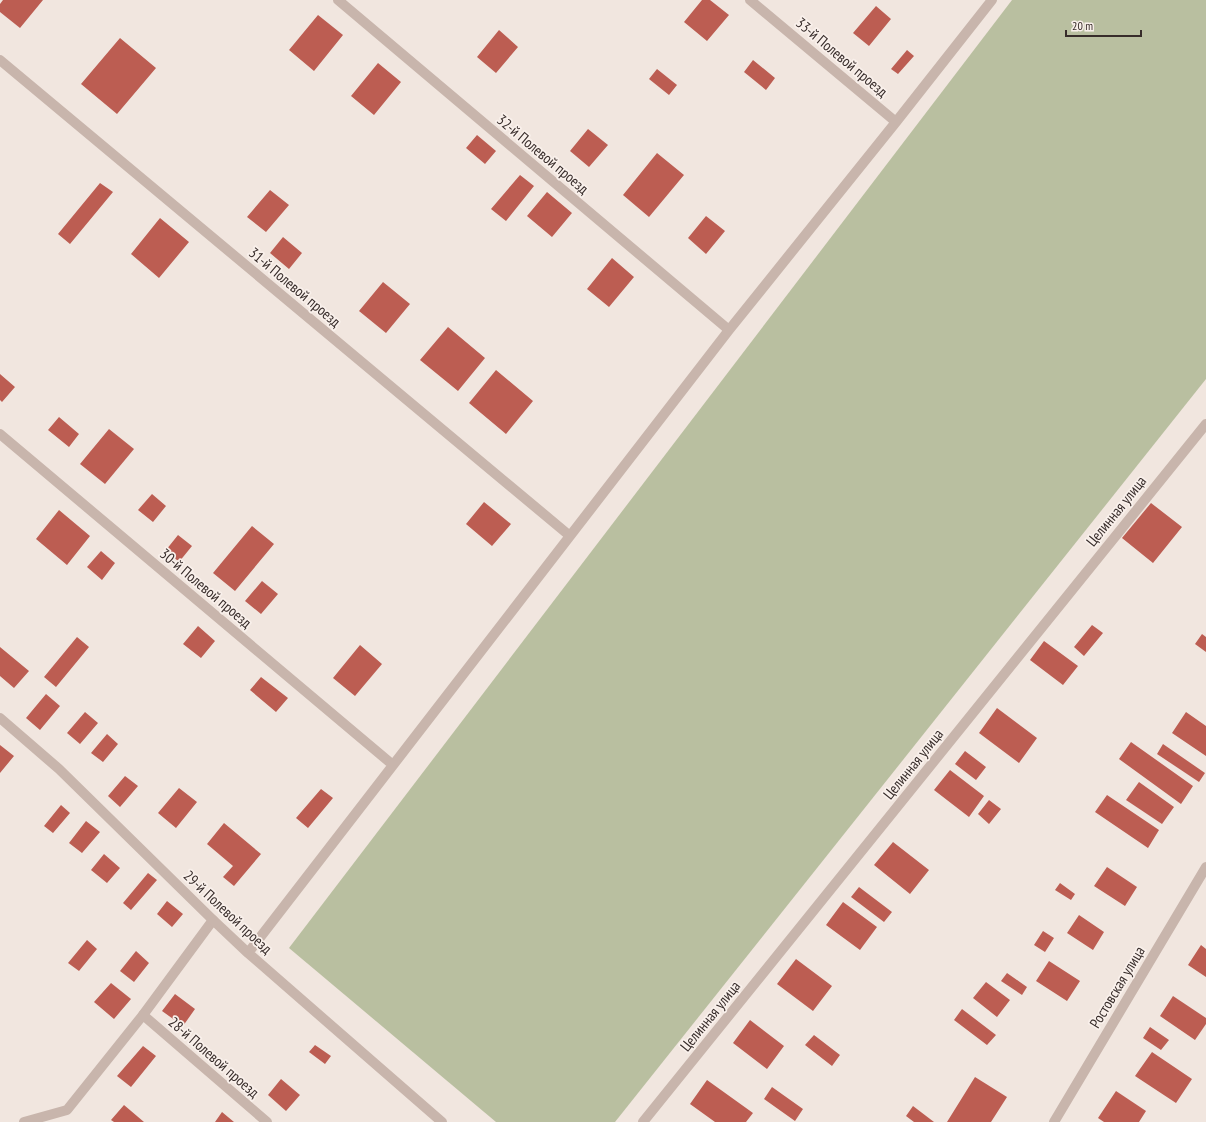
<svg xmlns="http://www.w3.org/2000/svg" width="1206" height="1122" viewBox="0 0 1206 1122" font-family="'PT Sans Narrow',sans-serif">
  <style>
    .green { fill: #b9bfa0 }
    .building { fill: #bc5d52 }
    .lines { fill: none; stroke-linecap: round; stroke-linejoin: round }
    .service { stroke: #c8b5ac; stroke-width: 10 }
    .minor { stroke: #c8b5ac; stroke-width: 10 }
    .labels { text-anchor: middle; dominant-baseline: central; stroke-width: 3.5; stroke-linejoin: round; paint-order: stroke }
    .street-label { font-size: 15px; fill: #372c2a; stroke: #f9f0eb }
  </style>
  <rect width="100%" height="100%" fill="#f1e6df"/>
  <path class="green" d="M1012,0h194v379l-591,743h-119l-207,-174z"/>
  <path class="building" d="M3,0h40l-23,28 -20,-16v-8z
    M702,0h8l19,15 -22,26 -23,-19z
    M876,6l15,13 -22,27 -16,-13z
    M318,15l25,20 -29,36 -25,-21z
    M499,30l19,17 -22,26 -19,-16z
    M120,38l36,30 -39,46 -36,-30z
    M907,50l7,6 -16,18 -7,-5z
    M753,60l22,18 -9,12 -22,-18z
    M378,63l23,19 -27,33 -23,-19z
    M657,69l20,16 -8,10 -20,-16z
    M588,129l20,16 -19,22 -19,-16z
    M477,135l19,16 -11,13 -19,-16z
    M657,153l27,22 -35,42 -26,-22z
    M520,175l14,11 -28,35 -15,-12z
    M100,183l13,9 -43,52 -12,-10z
    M270,190l19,15 -23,27 -19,-15z
    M547,192l25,21 -20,24 -25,-21z
    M706,216l19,15 -19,23 -18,-16z
    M160,218l29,24 -30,36 -28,-24z
    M283,237l19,16 -13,16 -19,-16z
    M612,258l22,19 -25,30 -22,-18z
    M383,282l27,22 -24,29 -27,-22z
    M448,327l37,31 -27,33 -38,-31z
    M496,370l37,31 -27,33 -37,-31z
    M0,374l15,13 -13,15 -2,-2z
    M59,417l20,17 -10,13 -21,-17z
    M109,429l25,20 -29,35 -25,-20z
    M152,494l14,12 -13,16 -15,-12z
    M484,502l27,22 -19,22 -26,-22z
    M1151,503l31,24 -29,36 -31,-25z
    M59,510l31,26 -23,29 -31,-26z
    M252,526l22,18 -39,47 -22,-18z
    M178,535l14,11 -13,16 -13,-12z
    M101,551l14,12 -13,17 -15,-13z
    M262,581l16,13 -17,20 -16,-13z
    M1092,625l11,8 -19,23 -10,-9z
    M198,626l17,15 -14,17 -18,-14z
    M1202,634l4,3v15l-11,-8z
    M77,637l12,10 -33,40 -12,-10z
    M1044,641l34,25 -15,19 -33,-25z
    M360,645l22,19 -27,32 -22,-18z
    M0,647l29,24 -15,17 -14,-12z
    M261,677l27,21 -12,14 -26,-22z
    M46,694l14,12 -20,24 -14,-12z
    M997,708l40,30 -18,25 -40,-30z
    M85,712l13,11 -18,21 -13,-11z
    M1186,712l20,14v30l-34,-23z
    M107,734l11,10 -15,18 -12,-9z
    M1131,742l62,44 -12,18 -62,-45z
    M1163,744l42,29 -6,9 -42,-28z
    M0,745l14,11 -14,17z
    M965,751l21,16 -10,13 -21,-16z
    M950,770l34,26 -15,21 -35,-27z
    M125,776l13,10 -18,21 -12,-11z
    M1139,782l35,25 -12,17 -36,-24z
    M179,788l18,14 -21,26 -18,-15z
    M321,789l12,9 -25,30 -12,-10z
    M1107,795l52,35 -11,18 -53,-36z
    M989,800l12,9 -12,15 -11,-10z
    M61,805l9,8 -17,20 -9,-7z
    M86,821l14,11 -18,21 -13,-10z
    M224,823l37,31 -27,32 -11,-9 10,-11 -26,-22z
    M893,842l36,28 -19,24 -36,-29z
    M104,854l16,14 -13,15 -16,-13z
    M1107,867l30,20 -12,19 -31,-20z
    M148,873l9,7 -26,30 -8,-7z
    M1060,883l15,11 -4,6 -16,-10z
    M859,887l33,25 -8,10 -33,-25z
    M167,901l16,13 -11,13 -15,-13z
    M843,902l34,25 -17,23 -34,-25z
    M1079,915l25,17 -11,18 -26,-17z
    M1043,931l11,7 -9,14 -11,-7z
    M87,940l10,9 -18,22 -11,-8z
    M1201,945l5,4v28l-18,-12z
    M136,951l13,12 -15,19 -14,-11z
    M796,959l36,27 -19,25 -36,-27z
    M1049,961l31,20 -13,20 -31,-20z
    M1007,973l20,14 -5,8 -21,-14z
    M986,982l24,18 -13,17 -24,-19z
    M111,983l20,16 -17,20 -20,-17z
    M175,994l20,15 -12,17 -21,-15z
    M1173,996l33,22v6l-11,16 -35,-24z
    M962,1009l34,26 -9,10 -33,-25z
    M750,1020l34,26 -17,23 -34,-26z
    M1150,1027l19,13 -8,10 -18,-12z
    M814,1035l26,20 -8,11 -27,-21z
    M315,1045l16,11 -6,8 -16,-12z
    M143,1046l13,10 -25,31 -14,-11z
    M1152,1052l40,27 -16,24 -41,-27z
    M975,1077l32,20 -16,25h-44z
    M281,1079l19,16 -14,16 -18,-16z
    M707,1080l46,33 -7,9h-31l-25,-18z
    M772,1087l31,22 -8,12 -31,-22z
    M1116,1091l30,20 -7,11h-35l-6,-4z
    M124,1105l20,17h-30l-3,-2z
    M913,1106l21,16h-20l-8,-6z
    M222,1112l12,10h-19z"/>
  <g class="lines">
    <path class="service" d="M24,1122l43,-12 76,-95 70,-95"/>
    <path class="minor" d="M338,0l391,330
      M750,0l146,122
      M0,60l570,476
      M0,434l393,331
      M0,718l59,51 154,151 35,33 194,169
      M248,953l481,-623 167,-208 96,-122
      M143,1015l124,107
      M643,1122l563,-698
      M1054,1122l152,-255"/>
  </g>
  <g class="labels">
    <g class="street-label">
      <text transform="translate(842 57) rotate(40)">33-й Полевой проезд</text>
      <text transform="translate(543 154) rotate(40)">32-й Полевой проезд</text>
      <text transform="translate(295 287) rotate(40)">31-й Полевой проезд</text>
      <text transform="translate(1116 511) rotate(-51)">Целинная улица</text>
      <text transform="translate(206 588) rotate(40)">30-й Полевой проезд</text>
      <text transform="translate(913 764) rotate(-51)">Целинная улица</text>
      <text transform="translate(228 912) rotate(43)">29-й Полевой проезд</text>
      <text transform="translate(1117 987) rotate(-59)">Ростовская улица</text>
      <text transform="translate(710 1016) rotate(-51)">Целинная улица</text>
      <text transform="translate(214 1057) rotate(41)">28-й Полевой проезд</text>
    </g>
  </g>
  <path d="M1066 30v6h75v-6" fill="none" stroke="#372c2a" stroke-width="2"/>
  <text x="1072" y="30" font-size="12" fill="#372c2a" stroke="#f9f0eb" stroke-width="3" paint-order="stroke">20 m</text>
</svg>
